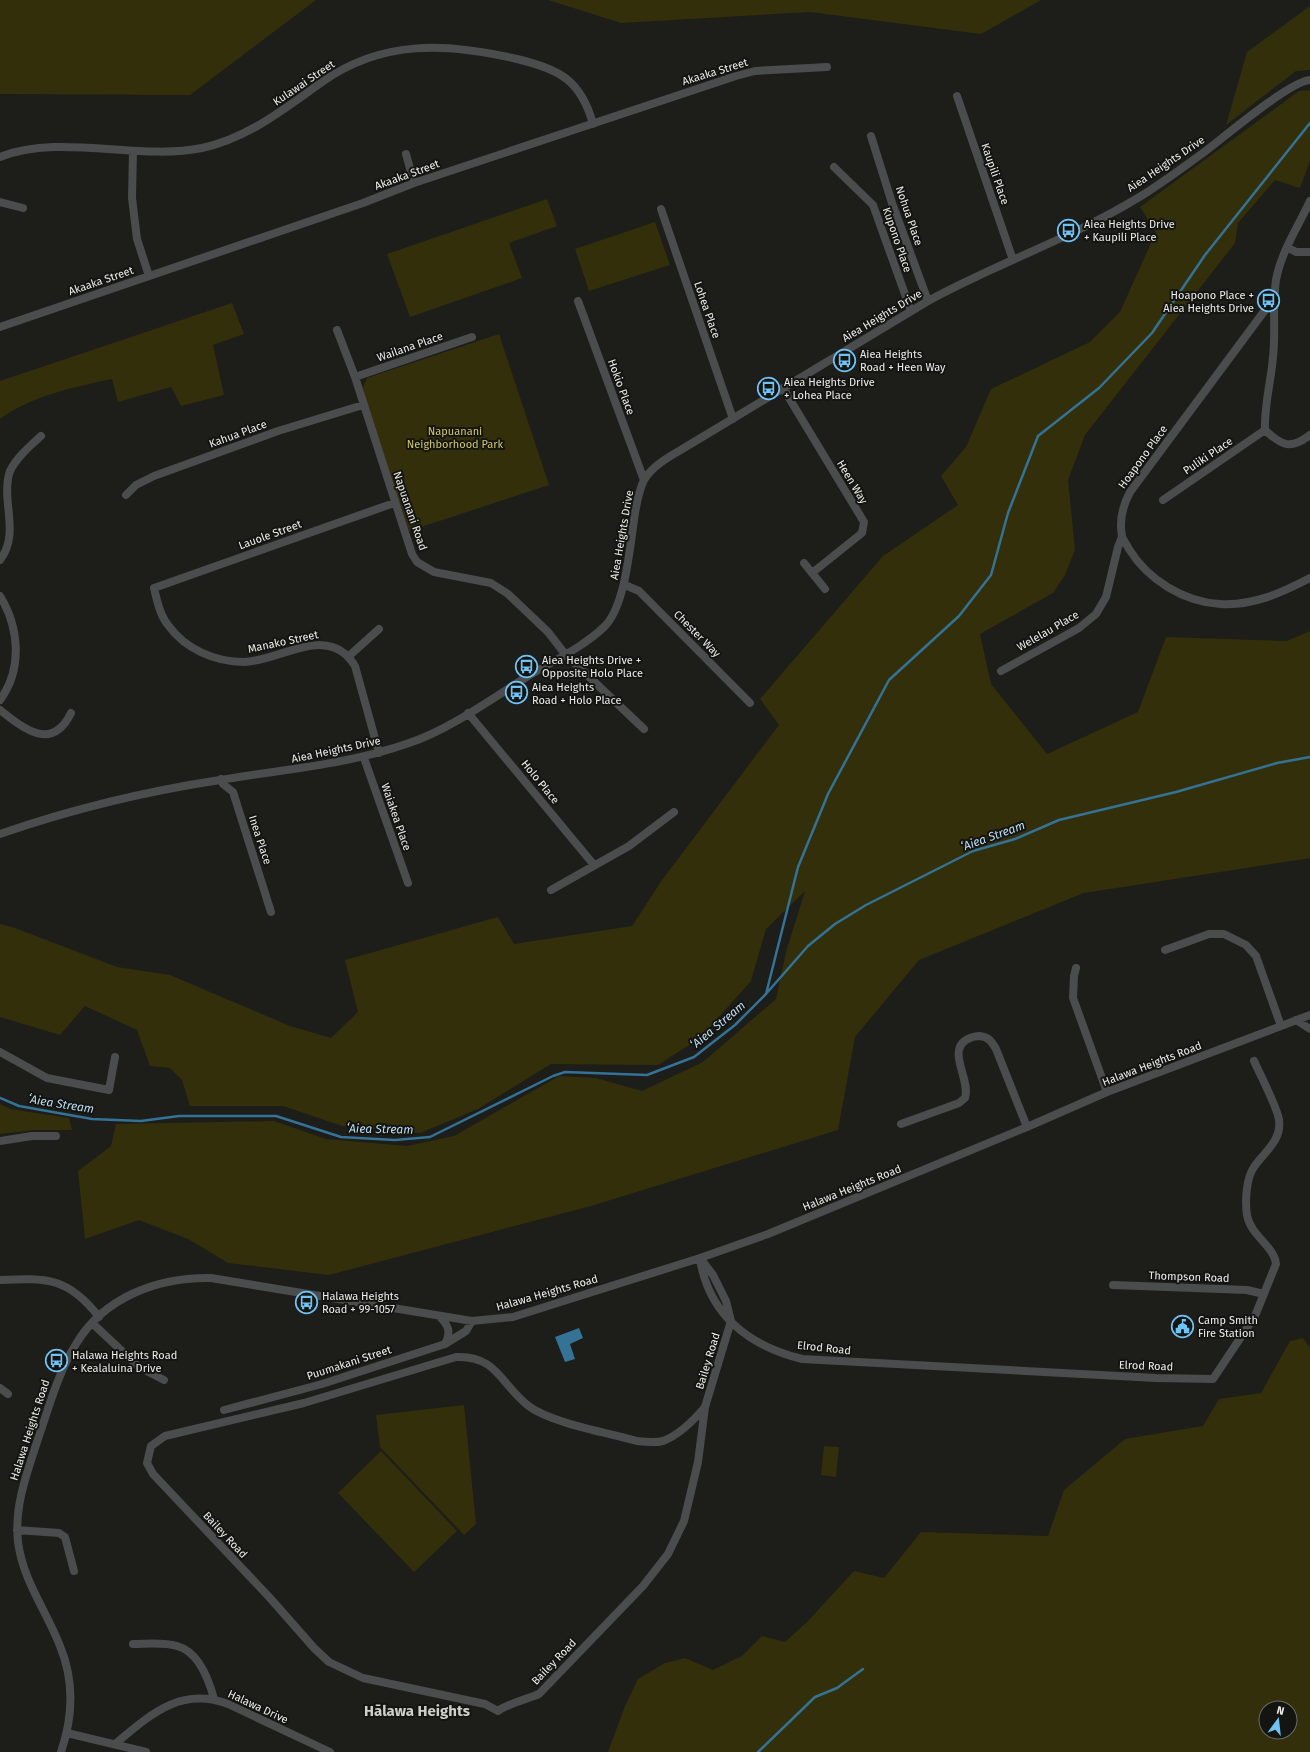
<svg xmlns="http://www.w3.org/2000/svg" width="1310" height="1752" viewBox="0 0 1310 1752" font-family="'Fira Sans',sans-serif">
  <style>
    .green { fill: #332f0b; fill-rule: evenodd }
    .water { fill: #347296 }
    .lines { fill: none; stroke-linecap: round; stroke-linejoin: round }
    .stream { stroke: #347296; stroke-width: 2.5 }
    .minor { stroke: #4a4c4d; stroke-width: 8 }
    .labels { text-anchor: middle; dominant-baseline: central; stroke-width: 4; stroke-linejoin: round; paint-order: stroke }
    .street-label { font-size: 11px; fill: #ececea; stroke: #141411 }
    .poi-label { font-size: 11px; fill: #ececea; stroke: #141411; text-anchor: start }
    .park-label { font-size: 11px; fill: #d0c66a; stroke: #141411 }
    .water-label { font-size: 12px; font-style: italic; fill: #bddef3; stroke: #141411 }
    .district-label { font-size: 15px; font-weight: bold; fill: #cfcfcb; stroke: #141411 }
  </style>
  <rect width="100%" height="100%" fill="#1d1d1a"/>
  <path class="green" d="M0,0h316l-126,95 -190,-1z
    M548,0h493l-60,34 -171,-22 -189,11z
    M1310,6v64l-14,1 -70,54 21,-73z
    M1310,90v71l-10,27 -25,-8 -37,43 -3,20 -150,192 -17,45 7,70 -10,25 -12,18 -73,41 11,50 56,70 91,-42 28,-75 121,4 23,-10v227l-226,35 -165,67 -64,77 -17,93 -247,76 -262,69 -101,-12 -40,-24 -49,-19 -54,19 -7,-68 33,-25 5,-22 158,-3 52,18 81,7 47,-10 105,-60 37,2 46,13 61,-29 73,-63 10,-47 19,-61 -39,38 -15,52 -51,57 -42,27 -107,-1 -73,45 -58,24 -78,-7 -59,-20h-93l-8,-26 -12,-12 -20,-2 -13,-36 -52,-24 -25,29 -60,-18v-93l15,4 102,39 53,8 120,51 41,12 27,-26 -13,-52 153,-43 16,27 118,-18 30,-46 117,-155 -19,-26 123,-143 75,-51 -17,-29 25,-29 25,-58 99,-47 30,-30 36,-80 -16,-25 159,-116z
    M547,199l10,27 -48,17 13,35 -112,39 -23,-63z
    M655,222l15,43 -81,26 -14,-42z
    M232,303l12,31 -31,11 11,50 -43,11 -10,-19 -53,15 -6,-23c-38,8 -81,17 -112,40v-38z
    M499,334l50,151 -140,46 -47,-141 5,-12z
    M0,1104l10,5 59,9 3,12h-38l-34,4z
    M1303,1338l7,10v404h-702l17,-46 13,-27 27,-16 20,-5 28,12 29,-14 20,-20 23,6 22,-20 47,-51 30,7 37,-46 127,4 16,-46 61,-51 78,-13 16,-27 42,-6 29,-52zM1266,1708h24v24h-24z
    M464,1405l12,119 -12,11 -84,-88 -4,-32z
    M824,1446l15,1 -3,30 -15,-2z
    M381,1451l76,80 -43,41 -76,-79z"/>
  <path class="water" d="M579,1328l4,10 -13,6 5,15 -10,3 -10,-25z"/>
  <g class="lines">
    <path class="stream" d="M766,994l32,-127 30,-73 61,-114 70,-64 32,-41 17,-62 30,-77 61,-48 53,-55 53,-78 105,-132
      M0,1098l19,8 73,13 49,2 38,-5h97l65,21 54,3 35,-3 123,-61 12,-4 82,3 47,-18 41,-32 30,-30 43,-49 27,-22 31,-19 107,-54 42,-12 44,-19 117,-28 101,-29 33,-6
      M758,1752l57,-55 22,-9 26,-19"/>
    <path class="minor" d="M957,96l56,164
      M871,136l21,67 36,98
      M133,151l-1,47 5,41 12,37
      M406,154l8,29
      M0,157c59,-24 138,4 202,-9 46,-10 82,-39 120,-66 61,-43 125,-39 195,-23 42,10 64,21 76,65
      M834,167l39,38 38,106
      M1310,201c-12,26 -29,51 -34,79 -4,26 0,51 -3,77 -2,25 -9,48 -8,73 17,16 26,20 45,5
      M0,202l23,6
      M661,209l72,210
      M1287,247l9,5h14
      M1274,298l-144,194c-7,13 -11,28 -8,44 1,4 5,9 7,13 19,31 55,53 91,55 33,2 61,-11 90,-26
      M578,301l66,179
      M0,327l363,-124 51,-20 322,-107 19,-5 72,-4
      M337,330l18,47 57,177 5,8 17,10 57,11 17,11 40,38 17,22 79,75
      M355,377l117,-40
      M783,388l81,134 -2,11 -50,40
      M126,495l10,-10 18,-9 124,-45 85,-26
      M1163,500l102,-70
      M0,560c21,-27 0,-60 10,-89 7,-14 20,-25 31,-35
      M804,563l21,26
      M625,585l14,6 111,112
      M0,596c19,31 23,73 0,104
      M349,656l30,-27
      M1001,671l78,-43 17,-14 10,-17 12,-50 4,-10
      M0,710c24,19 52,42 71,3
      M468,713l126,152
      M379,753l-24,-87c-26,-44 -74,-5 -111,-4 -29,0 -59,-13 -76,-37 -8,-10 -11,-24 -14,-37l240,-85
      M364,758l44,125
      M221,779l2,5 10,8 38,120
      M0,834c69,-24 148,-43 220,-54 65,-11 127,-15 189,-37 39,-13 81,-43 116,-65 26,-16 57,-30 79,-51 22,-21 26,-83 31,-114 2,-11 4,-23 9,-33 8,-14 26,-24 40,-32l244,-147c69,-38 145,-63 213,-105 21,-13 41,-28 62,-43 20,-15 87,-72 107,-73
      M551,890l78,-44 45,-34
      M1165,950l44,-16h15l22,11 10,11 25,70
      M1076,968l-2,8 -1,22 34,94
      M1296,1020l14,9
      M0,1052l47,26 62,12 6,-33
      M901,1124l58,-21 6,-5c6,-18 -18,-46 1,-58 5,-3 8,-4 14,-4 9,1 12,6 16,13l31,78
      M0,1141l32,-5h24
      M700,1258l13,17 13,26 5,20 -26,86 -7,55 -14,59 -16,33 -25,32 -104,108c-14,6 -30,9 -41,17l-13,-7 -122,-26 -34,-16 -15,-14 -44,-50 -117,-124 -6,-11 4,-17 14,-10 139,-33 152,-46c42,-2 45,29 74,50 22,16 79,26 107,34 8,1 18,2 26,0 16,-6 31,-21 42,-34
      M700,1259c9,56 49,87 102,100l354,19 57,1 42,-63 21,-52c-1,-17 -26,-29 -29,-49 -2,-13 -1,-37 7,-48 10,-15 28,-26 25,-47 -1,-11 -19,-46 -25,-59
      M0,1280c47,-2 68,-3 99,37
      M1113,1285l134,5 17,4
      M440,1317c9,9 11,15 5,27
      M92,1323l47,44 25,13
      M0,1388l8,6
      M224,1410l98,-26 123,-40 21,-13 6,-10
      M17,1530l42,3 6,4 9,34
      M133,1644c14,0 30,-2 44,2 22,6 32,34 37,53
      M67,1733l79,19
      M115,1744c35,-29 65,-58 113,-40l102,48
      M61,1752c12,-35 13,-72 -1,-106 -14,-36 -37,-65 -42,-104 -4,-36 9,-69 20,-103 11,-32 20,-66 38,-95 28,-47 82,-67 135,-66l261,43 41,-4 187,-59 68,-24 259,-107 80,-35 203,-77"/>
  </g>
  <defs>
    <symbol id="bus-ring" viewBox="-11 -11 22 22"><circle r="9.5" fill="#141411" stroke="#6fc2f4" stroke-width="1.5"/><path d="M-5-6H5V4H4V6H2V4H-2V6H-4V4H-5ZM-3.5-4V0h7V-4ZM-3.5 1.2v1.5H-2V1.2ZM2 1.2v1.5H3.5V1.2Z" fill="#6fc2f4"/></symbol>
    <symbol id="civic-ring" viewBox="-11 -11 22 22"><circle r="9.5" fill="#141411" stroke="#6fc2f4" stroke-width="1.5"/><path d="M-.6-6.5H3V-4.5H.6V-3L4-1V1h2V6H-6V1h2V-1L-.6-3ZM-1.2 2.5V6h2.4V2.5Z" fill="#6fc2f4"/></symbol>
  </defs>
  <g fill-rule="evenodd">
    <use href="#bus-ring" x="1056" y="218" width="25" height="25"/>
    <use href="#bus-ring" x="1256" y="288" width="25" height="25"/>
    <use href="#bus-ring" x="832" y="348" width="25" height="25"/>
    <use href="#bus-ring" x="756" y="376" width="25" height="25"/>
    <use href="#bus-ring" x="514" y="654" width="25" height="25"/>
    <use href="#bus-ring" x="504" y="680" width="25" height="25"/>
    <use href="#bus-ring" x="294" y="1290" width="25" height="25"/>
    <use href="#civic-ring" x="1170" y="1314" width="25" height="25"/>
    <use href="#bus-ring" x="44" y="1348" width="25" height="25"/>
  </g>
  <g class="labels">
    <g class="street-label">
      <text transform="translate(715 72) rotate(-17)">Akaaka Street</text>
      <text transform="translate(304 83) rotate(-34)">Kulawai Street</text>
      <text transform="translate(1166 164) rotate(-34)">Aiea Heights Drive</text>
      <text transform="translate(995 174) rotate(71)">Kaupili Place</text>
      <text transform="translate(407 175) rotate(-20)">Akaaka Street</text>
      <text transform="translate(909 216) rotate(71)">Nohua Place</text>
      <text transform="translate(897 240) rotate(71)">Kupono Place</text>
      <text transform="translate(101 281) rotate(-19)">Akaaka Street</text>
      <text transform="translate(707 310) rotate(71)">Lohea Place</text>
      <text transform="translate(882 316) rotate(-31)">Aiea Heights Drive</text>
      <text transform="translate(410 347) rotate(-19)">Wailana Place</text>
      <text transform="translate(621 387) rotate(70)">Hokio Place</text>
      <text transform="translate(238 434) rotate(-20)">Kahua Place</text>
      <text transform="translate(1208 456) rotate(-34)">Puliki Place</text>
      <text transform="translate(1143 457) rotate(-54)">Hoapono Place</text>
      <text transform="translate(852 482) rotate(59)">Heen Way</text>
      <text transform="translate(410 511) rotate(71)">Napuanani Road</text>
      <text transform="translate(270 535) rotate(-20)">Lauole Street</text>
      <text transform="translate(622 535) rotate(-80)">Aiea Heights Drive</text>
      <text transform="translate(1048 631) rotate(-30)">Welelau Place</text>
      <text transform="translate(697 634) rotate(45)">Chester Way</text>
      <text transform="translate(283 642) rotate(-12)">Manako Street</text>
      <text transform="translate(336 750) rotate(-12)">Aiea Heights Drive</text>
      <text transform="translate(540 782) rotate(51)">Holo Place</text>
      <text transform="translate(396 817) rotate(71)">Waiakea Place</text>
      <text transform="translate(260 840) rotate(72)">Inea Place</text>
      <text transform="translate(1152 1064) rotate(-21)">Halawa Heights Road</text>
      <text transform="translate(852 1188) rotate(-22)">Halawa Heights Road</text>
      <text transform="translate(1189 1277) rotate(2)">Thompson Road</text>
      <text transform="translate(547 1293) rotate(-16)">Halawa Heights Road</text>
      <text transform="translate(824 1348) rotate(6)">Elrod Road</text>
      <text transform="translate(708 1361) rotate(-73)">Bailey Road</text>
      <text transform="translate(349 1363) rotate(-18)">Puumakani Street</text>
      <text transform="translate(1146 1366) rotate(2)">Elrod Road</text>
      <text transform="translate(30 1430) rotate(-72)">Halawa Heights Road</text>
      <text transform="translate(225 1535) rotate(47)">Bailey Road</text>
      <text transform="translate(554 1662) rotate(-46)">Bailey Road</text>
      <text transform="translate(258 1707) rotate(25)">Halawa Drive</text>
    </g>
    <g class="poi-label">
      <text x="1084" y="224">Aiea Heights Drive<tspan x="1084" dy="13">+ Kaupili Place</tspan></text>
      <text x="1254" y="295" text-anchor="end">Hoapono Place +<tspan x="1254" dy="13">Aiea Heights Drive</tspan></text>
      <text x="860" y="354">Aiea Heights<tspan x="860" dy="13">Road + Heen Way</tspan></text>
      <text x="784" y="382">Aiea Heights Drive<tspan x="784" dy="13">+ Lohea Place</tspan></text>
      <text x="542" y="660">Aiea Heights Drive +<tspan x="542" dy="13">Opposite Holo Place</tspan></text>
      <text x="532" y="687">Aiea Heights<tspan x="532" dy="13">Road + Holo Place</tspan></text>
      <text x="322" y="1296">Halawa Heights<tspan x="322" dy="13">Road + 99-1057</tspan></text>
      <text x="1198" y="1320">Camp Smith<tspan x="1198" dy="13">Fire Station</tspan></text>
      <text x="72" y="1355">Halawa Heights Road<tspan x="72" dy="13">+ Kealaluina Drive</tspan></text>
    </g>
    <g class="park-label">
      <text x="455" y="431">Napuanani<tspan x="455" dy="13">Neighborhood Park</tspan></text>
    </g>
    <g class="water-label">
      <text transform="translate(993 836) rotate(-20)">ʻAiea Stream</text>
      <text transform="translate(718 1025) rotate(-40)">ʻAiea Stream</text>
      <text transform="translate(61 1104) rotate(9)">ʻAiea Stream</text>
      <text transform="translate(380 1129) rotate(1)">ʻAiea Stream</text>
    </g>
    <g class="district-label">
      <text x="417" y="1711">Hālawa Heights</text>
    </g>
  </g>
  <g transform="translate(1278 1720) rotate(15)"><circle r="19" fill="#141411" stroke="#6a6a68"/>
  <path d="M0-3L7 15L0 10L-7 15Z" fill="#6fc2f4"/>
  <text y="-6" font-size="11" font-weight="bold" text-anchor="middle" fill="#ececea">N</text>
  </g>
</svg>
